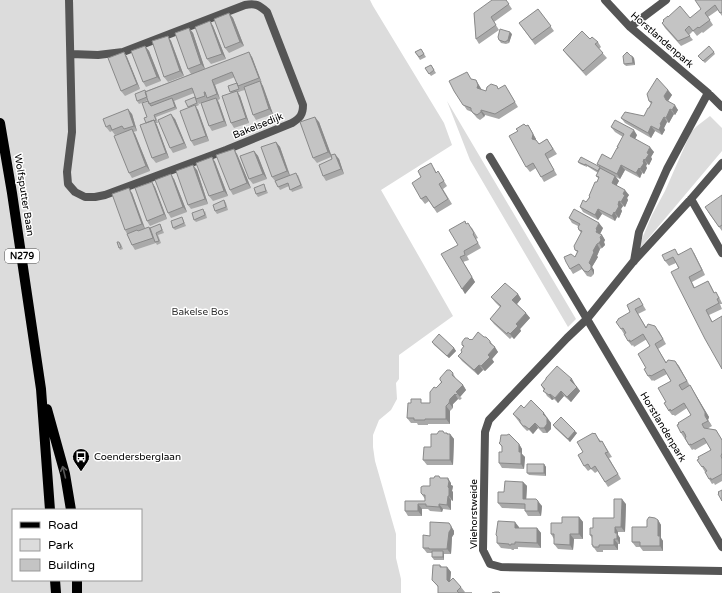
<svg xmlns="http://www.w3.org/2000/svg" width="722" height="593" viewBox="0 0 722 593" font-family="'Varela Round',sans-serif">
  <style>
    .green { fill: #dcdcdc; fill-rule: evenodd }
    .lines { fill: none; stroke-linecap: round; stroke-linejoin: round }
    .primary-casing { stroke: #dbdbdb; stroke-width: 11 }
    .street { stroke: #555; stroke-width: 8 }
    .primary { stroke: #000; stroke-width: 10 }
    .wall { fill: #a9a9a9 }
    .shaded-wall { fill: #898989 }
    .building { fill: #c4c4c4; stroke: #898989 }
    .oneway { stroke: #595959 }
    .labels { text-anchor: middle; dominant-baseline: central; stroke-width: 3; stroke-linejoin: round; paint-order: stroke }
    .shield { fill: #fff; stroke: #4c4c4c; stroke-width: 1 }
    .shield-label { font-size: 9px; font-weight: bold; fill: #000 }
    .street-label { font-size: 10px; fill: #000; stroke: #fff }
    .park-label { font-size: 10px; fill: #333; stroke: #fff }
    .poi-label { font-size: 10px; fill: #000; stroke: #fff; text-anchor: start }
  </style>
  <rect width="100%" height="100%" fill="#fff"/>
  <path class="green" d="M0,0h370l3,6 71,117 8,22 -71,45 72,126 -54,39v24l-3,4 1,16 -6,11 -12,10 -6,15v12l2,14 21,73v24l5,21v14h-401zM13,510h128v70h-128z
    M447,101l129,218 -8,8 -98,-167z
    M710,116l12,12v23l-86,102 16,-38 13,-24 26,-59 6,-6z"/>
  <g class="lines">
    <defs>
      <path id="primary" d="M0,123l12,70 29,196 9,121
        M47,409l18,65 6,36
        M55,580l1,13
        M77,580v13"/>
    </defs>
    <use href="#primary" class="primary-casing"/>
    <path class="street" d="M69,0l3,132 -5,40 1,12 7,8 10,5h10l10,-2 121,-45 66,-27c8,-5 11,-8 11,-18l-36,-93c-8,-7 -11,-9 -22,-7l-122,47 -25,3 -27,-1
      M605,0l25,27 78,66 14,14
      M630,27l36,-27
      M490,157l97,162 135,228
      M722,163l-31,36 -58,63 -46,57 -20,19 -78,82 -4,12 -2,118 7,14 11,3 221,4
      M691,199l31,54
      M634,261l5,-29 28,-63 41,-76"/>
    <use href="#primary" class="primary"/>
  </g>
  <path class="wall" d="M506,0l6,9 -18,13 5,8 -20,14 -3,-5 -2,-26z
    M722,0v16l-4,-6 -10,7 5,8 -10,8 -1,-1 -5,4 -4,-5 -4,4 4,5 -12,6 -16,-18 -3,-5 6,-6 22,1z
    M538,9l16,22 -19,14 -16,-22z
    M229,13l4,5 11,28 -15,7 -4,-5z
    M210,21l3,5 13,33 -15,5 -4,-5z
    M189,28l4,5 12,36 47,-12 21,57 -17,6 -3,-5 -8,-25 -4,1 -1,-2 1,2 -4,2 3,3 9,27 -15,5 -3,-5v-30l-1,-1 7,-9 -2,-6 -20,8 5,14 -2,1 1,3 8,23 -15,5 -3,-5 -8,-23 -2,1 -2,-3 2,4 -4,2 3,3 11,31 -15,5 -3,-5 -3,-33v-1l7,-10 -1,-4 -20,8 3,8 -21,8 2,6h-2l13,35 -13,5 -4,-5 -6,-35 1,-6 1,-16v-1l-9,4 -2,-3 9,-10 45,-17 -3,-5z
    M512,34l-3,9 -3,1 -5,-1 -2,-3z
    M168,36l3,5 13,35 -16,6 -4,-5z
    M590,39l8,3 3,5 -2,2 8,9 -21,18 -19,-21 -4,-5z
    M145,46l4,5 12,30 -15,6 -3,-5z
    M421,49l5,8 -6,3 -5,-8z
    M124,52l3,5 13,32 -15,7 -4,-5z
    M714,52l1,2 -10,9 -7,-7z
    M631,56l3,2 1,7 -9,1 -2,-2z
    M431,65l5,8 -5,3 -6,-8z
    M472,79l10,11 4,1 13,-2 9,1 10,17 -19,12 -14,-4 -1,2 -4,3 -3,-2 -5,-6 -5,-2 -13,-19z
    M668,90l4,5 -4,6 10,9 -3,5 -1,-1 -5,9 -2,-1 -3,6 1,2 -3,5 -7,-4 -4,7 -26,-15 -4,-5 23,-2 7,-12 -2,-3z
    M132,114l5,17 -4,1 2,2 15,37 -18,7 -3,-5 -4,-41 -10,3 -3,-4 -2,1 -4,-5z
    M175,119l12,29 -14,5 -3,-5z
    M319,122l12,33 8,4 5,15 -18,7 -3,-5 9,-17 -1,-2 -14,6 -4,-5z
    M528,125l8,14v2l3,3 8,-5 10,15 -9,5 9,16 -13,7 -8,-14 -6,4 -4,-5v-41z
    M611,127l26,8 -2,4 19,13 -3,5 1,2 -3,6 -2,-1 -1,2 1,2 -3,6 -2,-1 -2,5 -15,-8 -5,9 -4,-2 3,4 -3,5 13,9 -2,3 1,2 -3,7 -2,-1 -2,3 1,2 -3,7 -2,-1 -2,4 -13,-7 -4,6 -15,-8 -3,-5 6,-5 3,-5v-1l8,-14 2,-3 -3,-3 2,-3 -11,-7v1l-7,-3 -2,-2 21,4 -2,-2 14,-5 7,-11 -1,-1 6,-10 -8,-5z
    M276,142l4,5 10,28h8l5,13 -11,4 -3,-6 -9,4 -5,-9 -3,-4z
    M254,151l4,5 9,23 -14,5 -4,-5z
    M237,154l14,34 -18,7 -3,-5z
    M212,157l3,5 13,34 -15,5 -4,-5z
    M434,168l2,4 5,4 6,10 -4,3 9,15 -15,9 -8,-12 -4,3 -4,-5v-22z
    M197,170l11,34 -17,5 -3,-4z
    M174,179l13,33 -16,6 -3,-5z
    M152,182l3,5 12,32 -17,7 -3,-5z
    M265,187l3,6 -10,4 -2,-3z
    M132,193l13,35 4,-1 1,2 10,-5 1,2 3,7 -6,2 3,8 -4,2 -1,-2 -21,7 -3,-5 -5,-11 -2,-4z
    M722,195v36l-14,-19z
    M224,200l2,3 2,7 -11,4 -2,-3z
    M205,211l2,7 -11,4 -2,-2z
    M569,218l34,10 -3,6 2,1 3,5 -1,2 1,3 -3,3 -2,1 -3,7 1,1 -6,10 2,3v4l-3,3 -4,-1 -5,-7 -9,5 -3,-5 7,-17 -2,-2 6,-17 -2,-3 -1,-4 -6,-3z
    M183,219l3,7 -11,4 -2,-2z
    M466,224l6,4 6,10 -2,1 5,9 -14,8 2,4 -6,2 12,20 -10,12 -7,-49z
    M119,242l2,2 2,5 -3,1 -1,-2z
    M694,253l11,22 -13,7 3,6 13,-7 6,12 5,4 3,6v1h-2l2,5 -13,6 3,6 10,48 -46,-106 -7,3 -4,-5 13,-7z
    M518,294l3,5 -4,5 13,14 -10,11 1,2 -7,8 -2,-2 -2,2 -16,-15 -4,-5 10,-12 -5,-5 -4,-5z
    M639,298l7,12 -8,4 8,13 13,4 7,13 -8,5 8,13 9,-1 34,56 -1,3 4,6 -5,3 9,1 6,10v41l-7,4 -1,-2 -2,1 -3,-5 -3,-8 -1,1 -3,-5 9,-17 -4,-7 -12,7 -1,-1 -2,1 -11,-17 10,-18 -4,-7 -12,8 -1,-1h-2l-3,-4 -3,-9 5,-21 -4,-7 -13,7 -1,-1 -1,1 -4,-5 -2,-8 4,-22 -3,-7 -13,8 -1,-2 -1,1 -4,-5 -2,-8 -2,1 -3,-5z
    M484,337l6,4 8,11 -6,7 2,3 -9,9 -2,-1 -5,5 -16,-14 -4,-5 4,-4 -1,-2 3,-3 -2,-2 8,-5z
    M432,342l22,6 2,3 -7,7 -15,-13z
    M453,373l3,6 7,6 3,5 -6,7 2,1 -2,2 -2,-1 -5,5v4l-3,3v13h-22v1h-10l-1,-2h-6l-4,-5 17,-15h6l6,-15 5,-6 -1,-2z
    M575,384l5,7 -9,11 -7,-6 -6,7 -4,-4 -2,1 -5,-4 -6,-11z
    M524,408l24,10h-1l4,5v6l-4,4h-4l-5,-5 -5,6 -4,-4 -2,1 -4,-4 -10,-13z
    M553,425l24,8 -7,9 -15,-14z
    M447,433l1,1h2l4,5 -1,26h-26l-4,-5 8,-13 6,-13z
    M594,434l7,7h1l10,16 -3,1 12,21 -13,8 -10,-16 -3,2 -4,-4 -3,2 -4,-5 -1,-14z
    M499,443l20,1 3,5v5l3,3 -1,12 -22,-1 -3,-5 3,-11v-5z
    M544,464l2,3v9l-17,-1 -2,-2z
    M440,478l11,5v2l2,1 -1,5 1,1v9l-2,-1v10l-8,-1 -1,3 -12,-1 -2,-2h-6v7h-14l-3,-5 20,-10v-2l-4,-6z
    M523,482l4,4 -1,13 16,7 -1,10h-13l-3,-5v-2l-23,-1 -4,-5 6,-11z
    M626,504l-1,28h-7v3l2,3v6h-2v6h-15v2h-6l-5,-7v-7l-2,-3 3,-7 21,-10z
    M579,517l4,5v17h-9l-1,11 -15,-1 -4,-5v-5l-3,-5 11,-11z
    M658,520l3,5v13l2,3v10h-20l-3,-4h-4l-4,-5 15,-15z
    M449,523l5,8v3l-2,3 -1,17h-7v6h-10l-2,-3v-4h-5l-4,-5z
    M519,527v1h18l4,5v15l-23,-1v2h-4v1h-2l-1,-1 -10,-1 -4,-5z
    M440,565l2,2h5l4,5 -1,8 11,7 4,5 -1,1h-26v-6l-6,-7z"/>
  <path class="shaded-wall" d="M229,13l4,5 11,28 -4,-4z
    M210,21l3,5 13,33 -4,-5z
    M189,28l4,5 12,36 -4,-5z
    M510,32l2,2 -3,9 -1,-3z
    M168,36l3,5 13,35 -4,-5z
    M145,46l4,5 12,30 -4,-4z
    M124,52l3,5 13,32 -3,-5z
    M249,52l3,5 10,26 -3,-5z
    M632,56l2,2 1,7 -2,-2z
    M212,80l3,5 5,14 -3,-5z
    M476,80l6,10 -5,-2z
    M260,81l3,5 10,28 -4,-5z
    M668,90l4,5 -4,6 -2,-1 -2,-4z
    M237,91l3,5 9,27 -3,-5z
    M172,98l2,3 3,8 -2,-2z
    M216,98l3,5 8,23 -3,-5z
    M195,105l3,5 11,31 -3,-5z
    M675,105l3,5 -3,5 -3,-5z
    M128,109l4,5 5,17 -3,-5z
    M670,109l4,5 -5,9 -3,-5z
    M481,110l4,5 -1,2 -3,-5z
    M171,114l4,5 12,29 -3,-5z
    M315,117l4,5 13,35 -4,-5z
    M664,117l3,5 -3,6 1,2 -3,5 -3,-5 1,-6z
    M154,120l3,5 12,33 -3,-5z
    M528,125l8,14v5l-4,-5z
    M651,126l4,5 -4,7 -3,-5z
    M132,129l3,5 15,37 -4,-5z
    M634,130l3,5 -3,6 -4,-5z
    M276,142l4,5 10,29 -3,-5z
    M650,147l4,5 -3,5 1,2 -3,6 -4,-5 2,-7z
    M234,149l3,5 14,34 -4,-5z
    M254,151l4,5 9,23 -4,-5z
    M335,154l4,5 5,15 -3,-5z
    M212,157l3,5 13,34 -4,-5z
    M644,159l3,5 -1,2 1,2 -3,6 -4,-5z
    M193,165l4,5 11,34 -3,-5z
    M621,165l4,5 -5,9 -3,-5z
    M639,168l3,5 -2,5 -4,-5z
    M171,174l3,5 13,33 -4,-5z
    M615,176l4,5 -4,7 -3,-5z
    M152,182l3,5 12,32 -3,-5z
    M129,188l3,5 13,36 -3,-5z
    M625,190l4,5 -2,3 1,2 -3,7 -4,-5 2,-8z
    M619,201l4,5 -2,3 1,2 -3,7 -4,-5 3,-8z
    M598,209l4,5 -4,6 -3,-5z
    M614,212l3,5 -2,4 -3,-5z
    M599,223l4,5 -3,6 -4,-2v-3z
    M602,235l3,5 -1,2 1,3 -3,3 -3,-5z
    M597,244l3,5 -3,7 1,1 -6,10 2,3v4l-3,-5 -2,-6 4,-12z
    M691,248l3,5 11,22 -3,-5z
    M460,257l15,25 -10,12 -3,-5z
    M708,281l3,5 6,12 -3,-5z
    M518,294l3,5 -5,6 -4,-5z
    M526,313l4,5 -10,11 1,2 -7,8 -4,-5 6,-10z
    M495,347l3,5 -6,7 2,3 -9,9 -4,-5 7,-11z
    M454,348l2,3 -7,7 -2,-2z
    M675,361l4,5 11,20z
    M479,365l4,5 -5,5 -4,-5z
    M572,379l3,5 -1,1 -4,-5z
    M463,385l3,5 -6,7 -4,-5z
    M690,385l19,32 -1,3 4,6 -4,-5z
    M577,387l3,4 -9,11 -4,-5z
    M561,391l3,5 -6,7 -3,-5z
    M455,394l3,5 -5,5v4l-4,-5 1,-4z
    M550,394l4,5 -2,1 -3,-5z
    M446,406l4,5v13l-4,-5z
    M544,413l7,10v6l-4,4 -3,-5 -1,-14z
    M535,423l3,5 -5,6 -4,-5z
    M575,431l2,2 -7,9 -2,-3z
    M447,433l3,5v-4l4,5 -1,26 -3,-5z
    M519,444l3,5v5l3,3 -1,12 -3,-5 -2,-12z
    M544,464l2,3v9l-2,-3z
    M448,478l3,5v2l2,1 -1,5 1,1v9l-4,-5 -1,-9z
    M523,482l4,4 -1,18 -3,-5z
    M448,496l3,4v10l-4,-5z
    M622,499l4,5 -1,28 -4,-5z
    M538,501l4,5 -1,10 -3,-5z
    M418,504l4,5v7l-4,-5z
    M439,504l4,5 -1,3 -3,-5z
    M579,517l4,5v17l-4,-5z
    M658,520l3,5v13l2,3v10l-3,-5 -2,-10z
    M515,522l4,5v6l-4,-5z
    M451,526l3,5v3l-2,3 -1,17 -4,-5 2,-17z
    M615,527l3,5v3l2,3v6l-3,-5 -2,-6z
    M537,528l4,5v15l-4,-5z
    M570,534l4,5 -1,11 -3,-5z
    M614,539l4,5v6l-4,-5z
    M443,551l1,3v6l-1,-3z
    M447,567l4,5 -1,13 -3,-5z"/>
  <path class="building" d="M492,0h14l3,4 -18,13 5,8 -20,14 -2,-26z
    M695,0h27v12l-2,1 -5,-8 -10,8 5,7 -11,8 -1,-1 -5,4 -4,-5 -4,4 5,6 -12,5 -16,-18 2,-2 -1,-1 5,-4v1l12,-11 10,12 11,-9z
    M538,9l13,17 -19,14 -13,-17z
    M229,13l11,29 -15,6 -11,-29z
    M210,21l12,33 -15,5 -12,-32z
    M189,28l12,36 -13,5 -13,-36z
    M500,29l10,3 -2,8 -3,2 -6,-2 -1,-3z
    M582,31l8,8 2,-2 6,5 -3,2 8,9 -20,18 -20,-21z
    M168,36l12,35 -16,6 -12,-36z
    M145,46l12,31 -14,5 -12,-31z
    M709,46l5,6 -11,9 -5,-5z
    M421,49l3,5 -5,3 -4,-5z
    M124,52l13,32 -16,7 -13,-33z
    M249,52l10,26 -21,8 -6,-14 -20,8 5,14 -10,4 -2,-6h-1l1,4 -9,3 -4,-11 -43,16 -4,-12z
    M627,52l4,4h1l1,7 -9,1 -1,-8z
    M431,65l3,5 -5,4 -4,-6z
    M467,72l4,7 5,1 2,5 -1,3 9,3 1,-4 4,-3 6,2 1,3 7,-4 10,17 -20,12 -14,-4v2l-4,3 -4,-2 -2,-3v-2l-8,-3 -9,-14 -5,-10z
    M657,78l11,12 -4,6 2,4 9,5 -3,5 -2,-1 -4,9 -2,-1 -4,7 1,1 -2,5 -8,-4 -3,7 -27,-15 4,-6 19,4 4,-8h1l3,-6 -3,-1 -2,-7z
    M260,81l9,28 -16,6 -9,-28z
    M237,83l2,6 -9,3 -2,-6z
    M145,90l2,7 -10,4 -2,-7z
    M237,91l9,27 -15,5 -9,-27z
    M195,97l2,6 -9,4 -3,-6z
    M172,98l3,9 -21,8 2,5 -2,1v-1l-8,3 -2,-5 3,-1 -5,-14 6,-2 3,5z
    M216,98l8,23 -15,5 -8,-23z
    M195,105l11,31 -15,5 -11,-30z
    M128,109l6,17 -10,3 -2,-3 -10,4 -2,-5 -4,2 -3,-8z
    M171,114l13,29 -14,5 -12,-28z
    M315,117l13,35 -15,6 -13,-36z
    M154,120l12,33 -14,5 -12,-33z
    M615,120l19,10 -4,6 20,11 -3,6 2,1 -4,6 -1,-1 -1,3 1,1 -4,6 -1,-1 -3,5 -15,-8 -4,9 -20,-10 5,-10 9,5 6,-11h1v-1h-1l7,-13 -13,-7z
    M524,124l2,2 2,-1 5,9 -1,5 4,1 3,4 8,-5 6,10 -8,5 9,16 -13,7 -8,-14 -7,4 -17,-31 9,-5 -2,-2z
    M132,129l14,37 -17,7 -15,-37z
    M276,142l11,29 -15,6 -11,-30z
    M234,149l13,34 -17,7 -14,-35z
    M254,151l9,23 -14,5 -9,-23z
    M335,154l6,15 -18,7 -4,-11 13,-6 -1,-4z
    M212,157l12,34 -15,5 -13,-33z
    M581,157l19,10 -2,4 -13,-7v1l-7,-3z
    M431,163l5,10 2,-2 6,10 -5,3 9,15 -14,9 -8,-12 -5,3 -9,-16 9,-6 -3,-6 2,-2z
    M193,165l12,34 -17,6 -12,-34z
    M600,168l15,8 -3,7 13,7 -2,4 2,1 -4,7 -2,-1 -1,4 1,1 -4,7 -1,-1 -2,4 -14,-7 -3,6 -15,-8 3,-7 3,2 4,-5 -1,-1 6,-14h2l2,-5 -3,-1z
    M296,173l5,12 -11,5 -2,-7 -10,4 -3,-6z
    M171,174l12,33 -15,6 -13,-33z
    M152,182l12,32 -17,7 -12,-33z
    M264,184l2,7 -10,3 -2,-6z
    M129,188l13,36 -17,6 -13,-36z
    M722,195v30l-3,2 -14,-20z
    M224,200l2,7 -11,4 -2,-6z
    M203,209l2,6 -11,5 -2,-7z
    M574,209l25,14 -3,6 1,1 -1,2 6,3 -2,2 1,3 -2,3 -2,1 -4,7 1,1 -5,11 2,2v4l-3,3 -4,-1 -5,-7 -9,5 -4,-7 -2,-5 7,-3 4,3 3,-6 -3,-1 -1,-4 8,-15 -3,-1 -1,-3 2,-3 -11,-6z
    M182,217l2,6 -11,5 -2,-7z
    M465,221l1,3 2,-1 6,10 -1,1 5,9 -14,8 1,4 -5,2 12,20 -10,12 -21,-35 17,-9 -9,-15z
    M160,224l2,6 -6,3 3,8 -4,1 -5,-14z
    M149,227l4,11 -21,7 -5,-11 10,-4 1,1z
    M117,242h2l2,5 -2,1z
    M691,248l11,22 -13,7 5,11 14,-7 6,12 2,-1 3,6 -2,1 2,4 -13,7 6,12 10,-6v53l-17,-30 -34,-67 8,-4 -6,-11 -8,4 -3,-6 13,-6 3,6z
    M505,283l13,11 -6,6 14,13 -10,11 2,2 -8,8 -2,-2 -1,2 -17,-15 11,-13 -10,-9z
    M639,298l4,7 -8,4 11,19 2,-4 7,2 8,13 -8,5 11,19 2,-3 7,1 12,20 -8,4 3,5 8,-5 15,27v4l3,5 -6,3 2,4 12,2 6,10v13l-1,3 1,3v15l-11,6v-2l-2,1 -4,-7 2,-1 -4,-5 -1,1 -5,-7 2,-1 -1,-2 13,-7 -7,-12 -13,7v-1l-2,1 -4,-7 1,-1 -1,-3 -2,-3 -2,2 -4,-8 2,-1 -1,-1 13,-8 -7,-12 -13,8 -1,-2 -1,2 -5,-8 2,-1 -8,-14 13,-7 -7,-12 -13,7 -1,-1 -2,1 -4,-7 2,-1 -8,-14 12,-8 -7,-12 -13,8v-2l-2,1 -4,-7 2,-1 -3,-5 -2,1 -5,-7 2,-2v-1l12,-7 -3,-7z
    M478,332l6,5h2l4,4v2l5,4 -7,8 2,2 -9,9 -2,-1 -5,5 -16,-14 4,-4 -1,-2 3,-4 -2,-1v-3l3,-4h3l2,2 1,-1 1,1z
    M439,334l15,14 -7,8 -15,-14z
    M557,366l15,13 -2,1 7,7 -10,10 -6,-6 -6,7 -5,-4 -1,1 -6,-4 2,-2 -4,-4 5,-6v-1z
    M447,370h3l3,3 -1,2 11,10 -7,7 2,1 -2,2 -1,-1 -5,5 -1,4 -3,3v13h-21v1h-11v-2h-7l1,-15h3v-4h10v4h9v-11l4,-5 2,1 6,-6 -2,-2v-2z
    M531,400l13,13 -1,1 4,4v6l-3,4h-4l-5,-5 -6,6 -4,-3h-2l-3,-4v-2l-7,-6 8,-9 3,3z
    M561,417l14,14 -7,8 -15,-14z
    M439,431h4l1,2h3v1h3v26h-27l1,-13h7v-13h6z
    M593,433l1,1 1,-1 5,9 2,-1 6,11 -3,1 13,21 -13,8 -10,-16 -4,3 -3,-5 -4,2 -6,-11 5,-3 -6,-10z
    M509,434l10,10v8h2v12l-22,-1v-11h3v-6l-3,-3 1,-1 1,-7h6z
    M527,464h17v9h-17z
    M435,476h4l1,2h8v2l1,1 -1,6 1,1v8h-1l-1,9 -8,-1v3l-13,-1v-2h-8v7h-13v-10h20v-6h-2l-2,-2v-6l2,-1h7v-8h4z
    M505,481l18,1v17h13l2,2v10h-13v-7l-27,-1v-11h6z
    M722,490v11l-4,-7 1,-1 -1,-1z
    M614,499h8l-1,28h-6v6h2v6h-3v6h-15v2h-6v-2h-1v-10h-2v-7h3v-10h21z
    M562,517h17v17h-9v11l-16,-1v-10h-3v-11h11z
    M649,517l6,1 3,2v16h2v10h-20v-4h-8v-15h15v-7z
    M498,521l17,1v6h22v15l-22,-1v2h-4v1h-2v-1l-12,-1v-7l-1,-1z
    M430,522l19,1 2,3v3l-2,3 -2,17h-18v-1h-6v-13l7,1z
    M432,551h11v6h-11z
    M433,565h7v2h7v13l2,2 4,-4 8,9 -4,4 2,2h13h-34v-7l-6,-6z
    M495,592h4l1,1h-8z"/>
  <defs><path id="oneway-shaft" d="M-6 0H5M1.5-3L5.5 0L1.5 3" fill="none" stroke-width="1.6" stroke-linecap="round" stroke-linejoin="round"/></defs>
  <use class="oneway" href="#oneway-shaft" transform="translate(64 472) rotate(-104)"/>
  <defs>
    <symbol id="bus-pin" viewBox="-11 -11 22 30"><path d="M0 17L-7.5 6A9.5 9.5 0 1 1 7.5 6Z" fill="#000" stroke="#fff"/><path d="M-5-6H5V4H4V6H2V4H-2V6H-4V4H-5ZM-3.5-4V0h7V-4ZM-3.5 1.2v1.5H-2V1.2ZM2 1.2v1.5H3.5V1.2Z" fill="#fff"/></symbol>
  </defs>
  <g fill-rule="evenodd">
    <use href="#bus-pin" x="71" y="447" width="20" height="27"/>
  </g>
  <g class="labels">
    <rect class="shield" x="5" y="249" width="34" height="14" rx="3"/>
    <g class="shield-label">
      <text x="22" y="256">N279</text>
    </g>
    <g class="street-label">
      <text transform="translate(662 40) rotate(41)">Horstlandenpark</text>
      <text transform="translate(258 126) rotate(-22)">Bakelsedijk</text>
      <text transform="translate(24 195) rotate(81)">Wolfsputter Baan</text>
      <text transform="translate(663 427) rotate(59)">Horstlandenpark</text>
      <text transform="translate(474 514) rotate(-90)">Vliehorstweide</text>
    </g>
    <g class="park-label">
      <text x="200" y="312">Bakelse Bos</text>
    </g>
    <g class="poi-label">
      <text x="94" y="457">Coendersberglaan</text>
    </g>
  </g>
  <rect x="12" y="509" width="130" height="72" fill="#ffffff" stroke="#999999"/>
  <rect x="20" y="522" width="20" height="6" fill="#000000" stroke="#999999"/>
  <text x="48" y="529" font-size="12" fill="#000000">Road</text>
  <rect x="20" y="539" width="20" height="12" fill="#dcdcdc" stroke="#999999"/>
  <text x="48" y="549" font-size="12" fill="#000000">Park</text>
  <rect x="20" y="559" width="20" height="12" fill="#c4c4c4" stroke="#999999"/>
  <text x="48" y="569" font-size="12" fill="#000000">Building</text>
</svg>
